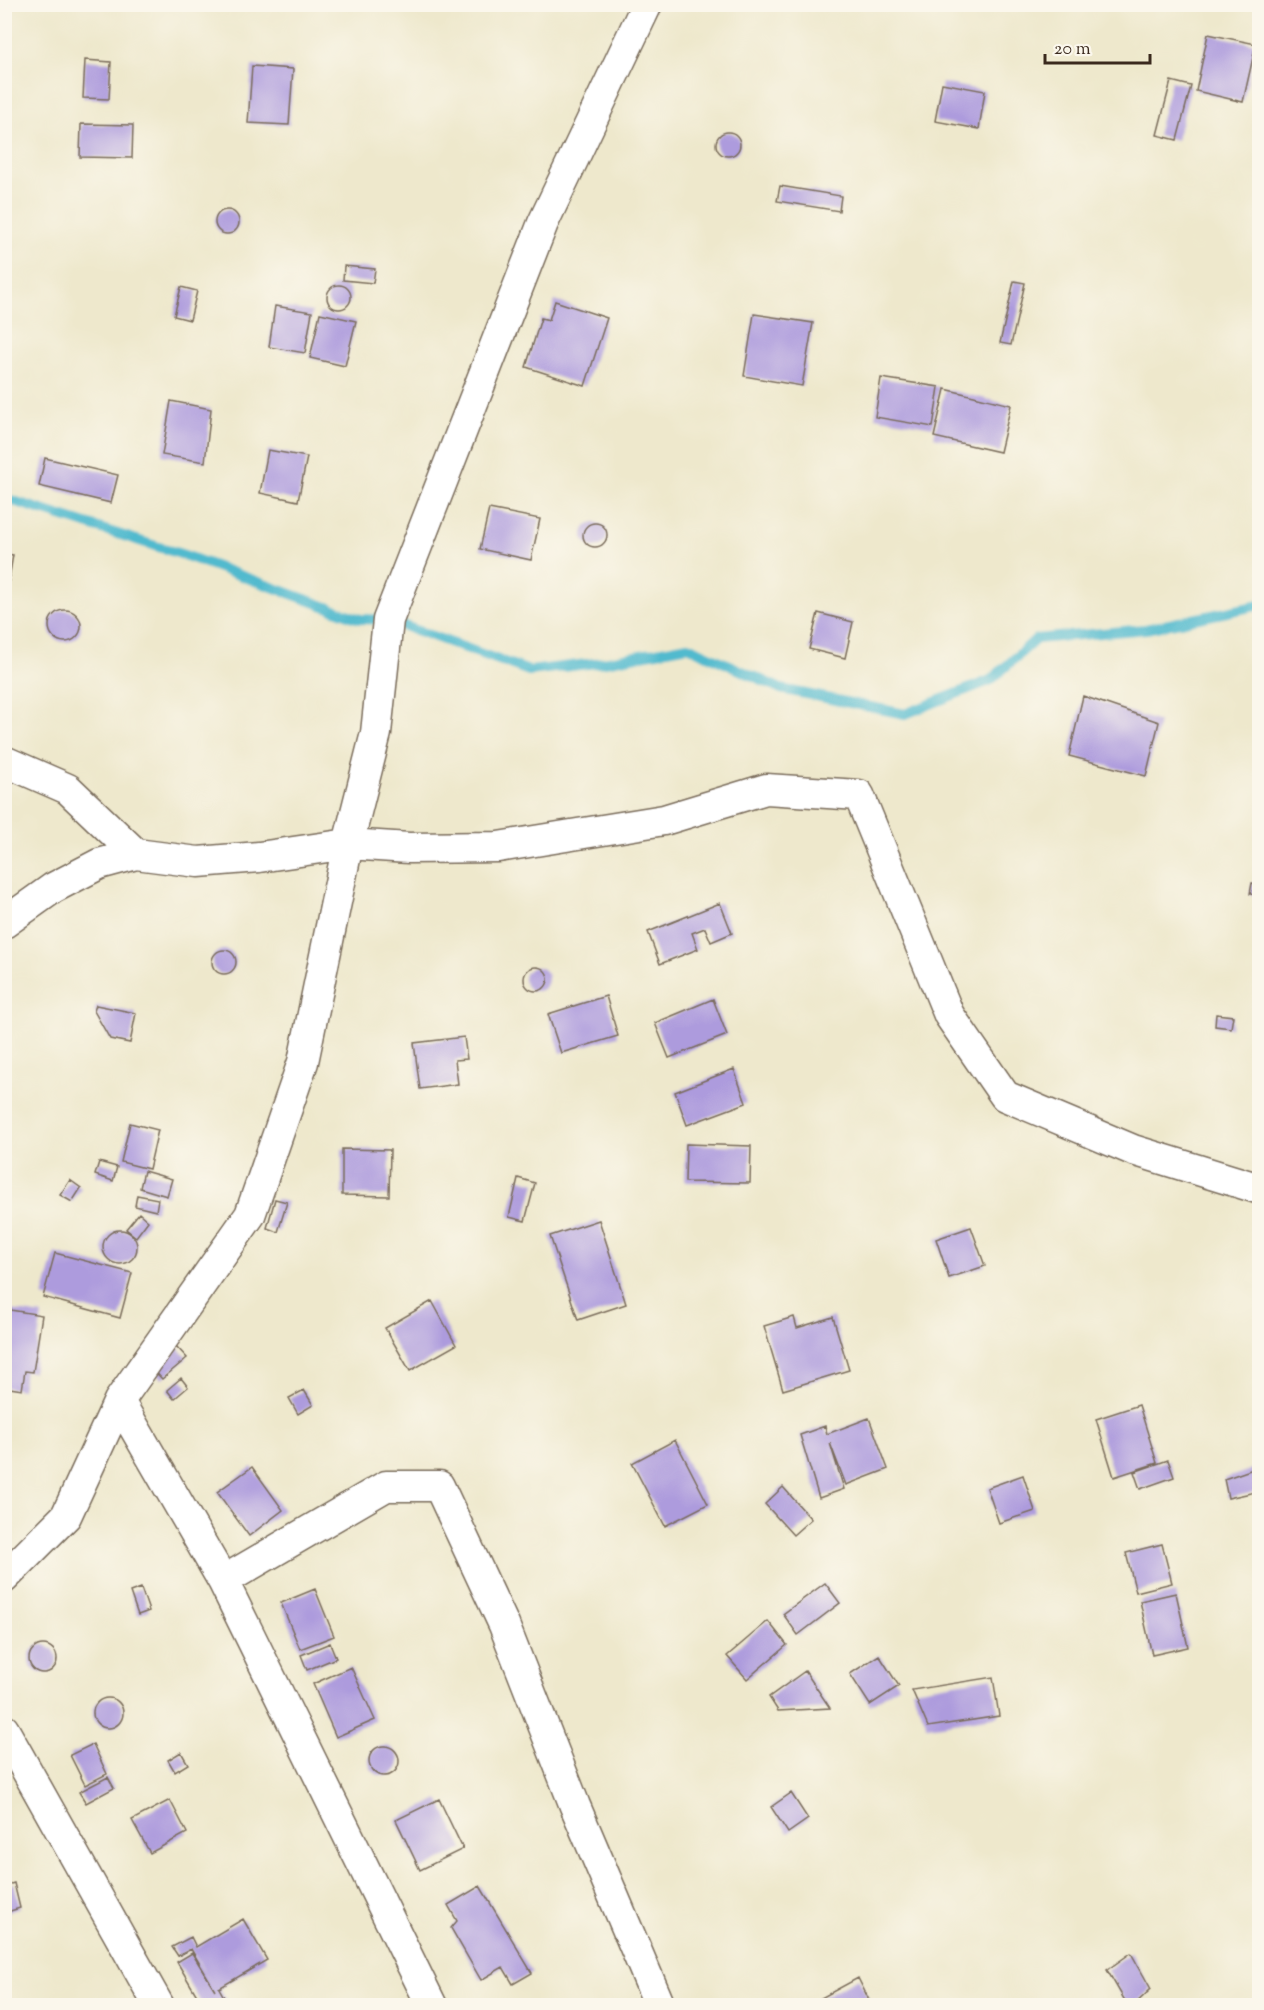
<svg xmlns="http://www.w3.org/2000/svg" width="1264" height="2010" viewBox="0 0 1264 2010" font-family="'Sorts Mill Goudy',serif">
  <style>
    .lines { fill: none; stroke-linecap: round; stroke-linejoin: round }
    .stream { stroke: #51bace; stroke-width: 10 }
    .building { fill: #ad9bdd }
    .minor-casing { stroke: #7a6c5b; stroke-width: 33 }
    .minor { stroke: #fff; stroke-width: 30 }
  </style>
  <rect width="100%" height="100%" fill="#fbf7ec"/>
  <filter id="ink" filterUnits="userSpaceOnUse"><feTurbulence type="fractalNoise" baseFrequency=".0167" numOctaves="2"/><feDisplacementMap in="SourceGraphic" scale="12" xChannelSelector="R" yChannelSelector="G"/><feConvolveMatrix kernelMatrix="1 2 1 2 8 2 1 2 1" color-interpolation-filters="sRGB"/></filter>
  <filter id="wash" filterUnits="userSpaceOnUse"><feTurbulence type="fractalNoise" baseFrequency=".008" numOctaves="4" result="noise"/><feDisplacementMap in="SourceGraphic" scale="24" xChannelSelector="R" yChannelSelector="G"/><feGaussianBlur stdDeviation="1.35" result="paint"/><feColorMatrix in="noise" values="0 0 0 0 0 0 0 0 0 0 0 0 0 0 0 0 0 1.4 0 .05"/><feComposite in="paint" operator="in"/></filter>
  <g filter="url(#wash)">
    <rect width="100%" height="100%" fill="#eee8cc"/>
    <g class="lines">
      <path class="stream" d="M4,498l180,57 176,64 28,1 141,51 75,-9 84,-16 93,43 124,25 86,-34 45,-41 110,-10 114,-24"/>
    </g>
    <g id="blocks">
      <path class="building" d="M1208,34l48,10 -13,58 -47,-11z
        M85,60l26,2 -2,37 -26,-1z
        M252,66l41,3 -4,56 -41,-2z
        M1171,81l20,5 -14,54 -20,-5z
        M942,83l43,8 -6,38 -44,-8z
        M81,124l52,1 -1,33 -52,-1z
        M716 144a12 12 0 1 1 24 0a12 12 0 1 1-24 0Z
        M780,186l61,10 -2,15 -62,-10z
        M215 222a12 12 0 1 1 24 0a12 12 0 1 1-24 0Z
        M344,266l31,3 -2,14 -30,-3z
        M1014,281l11,2 -14,62 -11,-2z
        M327 297a12 12 0 1 1 24 0a12 12 0 1 1-24 0Z
        M181,287l16,4 -7,29 -16,-4z
        M555,301l52,17 -22,68 -59,-19 15,-49 8,2z
        M275,306l37,6 -7,41 -36,-6z
        M320,313l36,8 -11,45 -35,-8z
        M754,314l59,9 -11,63 -58,-10z
        M881,378l58,9 -6,40 -58,-10z
        M945,389l66,16 -11,47 -66,-15z
        M171,401l40,8 -6,53 -43,-7z
        M268,450l39,7 -9,44 -38,-8z
        M45,458l73,17 -7,28 -72,-17z
        M489,509l51,10 -9,41 -51,-11z
        M583 535a12 12 0 1 1 24 0a12 12 0 1 1-24 0Z
        M5,554l8,1 -7,42h-1z
        M49 626a16 16 0 1 1 32 0a16 16 0 1 1-32 0Z
        M818,613l35,9 -8,36 -36,-9z
        M1083,696l76,26 -13,54 -77,-20z
        M1252,883l8,1v12l-10,-2z
        M720,903l12,30 -21,9 -6,-14 -13,5 6,16 -38,15 -12,-32z
        M212 962a12 12 0 1 1 24 0a12 12 0 1 1-24 0Z
        M524 979a12 12 0 1 1 24 0a12 12 0 1 1-24 0Z
        M606,996l12,40 -57,17 -13,-39z
        M713,999l14,36 -58,23 -14,-35z
        M96,1005l40,8 -6,30 -20,-4 -16,-28z
        M1216,1014l17,2 -2,12 -16,-2z
        M464,1037l3,22 -12,1 3,24 -38,5 -6,-46z
        M734,1069l12,34 -59,22 -12,-33z
        M130,1123l28,7 -9,39 -28,-7z
        M686,1144l65,2 -1,37 -65,-1z
        M342,1149l48,1 -1,46 -47,-1z
        M99,1162l18,5 -4,14 -18,-6z
        M144,1171l28,8 -5,17 -27,-8z
        M518,1178l17,5 -10,38 -16,-4z
        M70,1180l11,8 -9,14 -12,-7z
        M137,1195l21,4 -2,12 -21,-5z
        M275,1199l12,3 -9,30 -11,-4z
        M139,1213l9,8 -12,16 -10,-8z
        M599,1220l27,84 -48,16 -28,-84z
        M971,1227l14,39 -36,12 -13,-39z
        M103 1247a17 17 0 1 1 34 0a17 17 0 1 1-34 0Z
        M55,1253l77,20 -12,45 -77,-21z
        M432,1301l24,44 -46,26 -25,-43z
        M4,1309l38,6 -9,57 -8,-1 -3,19 -18,-3z
        M794,1317l3,11 36,-11 16,53 -66,20 -19,-64z
        M176,1346l11,12 -25,21 -11,-12z
        M181,1378l7,9 -14,12 -7,-9z
        M304,1390l9,15 -15,9 -9,-16z
        M1139,1405l18,58 -43,14 -18,-58z
        M869,1418l19,51 -42,16 -16,-42 14,46 -25,9 -19,-63 25,-9 2,8z
        M675,1440l33,64 -43,22 -33,-63z
        M1168,1460l6,17 -34,12 -6,-17z
        M252,1467l31,43 -34,26 -32,-44z
        M1256,1468l4,23 -32,7 -4,-19z
        M1023,1475l12,36 -36,12 -12,-35z
        M783,1487l28,32 -18,16 -28,-31z
        M1162,1544l10,39 -36,9 -10,-39z
        M825,1583l15,20 -42,32 -15,-21z
        M141,1588l8,23 -11,4 -8,-23z
        M315,1589l19,47 -34,13 -19,-46z
        M1176,1593l12,54 -36,8 -12,-54z
        M768,1621l19,24 -40,34 -20,-23z
        M330,1643l6,15 -29,12 -6,-15z
        M29 1659a14 14 0 1 1 28 0a14 14 0 1 1-28 0Z
        M879,1655l20,31 -29,19 -20,-31z
        M351,1667l24,53 -39,17 -23,-53z
        M805,1671l25,37 -52,3 -9,-14z
        M993,1677l6,39 -71,11 -16,-37z
        M93 1713a15 15 0 1 1 30 0a15 15 0 1 1-30 0Z
        M93,1744l14,30 -22,11 -15,-30z
        M369 1761a15 15 0 1 1 30 0a15 15 0 1 1-30 0Z
        M181,1752l7,12 -13,8 -7,-12z
        M108,1777l6,11 -28,15 -7,-11z
        M791,1793l17,26 -20,14 -17,-26z
        M439,1799l24,50 -43,21 -24,-50z
        M170,1800l17,33 -37,20 -18,-33z
        M14,1883l6,25 -16,5v-27z
        M480,1886l52,87 -19,11 -10,-17 -22,13 -30,-52 6,-7 -9,-16z
        M243,1919l24,41 -48,28 10,18h-26l-26,-44 15,-9 23,37 -24,-41 -13,7 -6,-9 19,-10 5,10z
        M1131,1953l20,36 -18,17h-5l-21,-36z
        M858,1978l11,22 -12,6h-32l-4,-8z"/>
    </g>
  </g>
  <g filter="url(#ink)">
    <use href="#blocks" fill-opacity="0" stroke="#7a6c5b" stroke-width="1.5"/>
    <g class="lines">
      <defs>
        <path id="minor" d="M4,761l64,28 68,65
          M4,923l49,-35 46,-24 37,-10 62,8 61,-5 89,-13 61,4 89,-1 166,-27 102,-31 93,6 90,220 56,81 128,54 127,39
          M119,1401l104,180 209,425
          M4,1578l62,-62 53,-115 131,-186 53,-153 45,-218 28,-111 12,-113 155,-397 104,-219
          M223,1581l163,-95h53l65,139 71,181 85,200
          M4,1730l155,276"/>
      </defs>
      <use href="#minor" class="minor-casing"/>
      <use href="#minor" class="minor"/>
    </g>
  </g>
  <rect width="1264" height="2010" fill="none" stroke="#fbf7ec" stroke-width="24"/>
  <path d="M1045 54v9h105v-9" fill="none" stroke="#3b2a1e" stroke-width="3"/>
  <text x="1054" y="54" font-size="18" fill="#3b2a1e" stroke="#fbf7ec" stroke-width="4.5" paint-order="stroke">20 m</text>
</svg>
